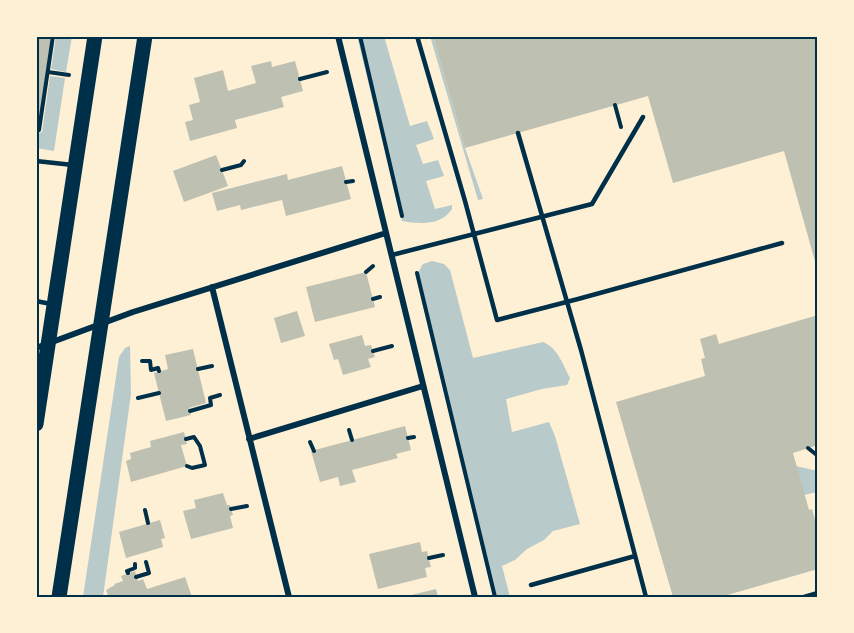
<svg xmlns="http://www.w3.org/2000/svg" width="854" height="633" viewBox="0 0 854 633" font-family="'DM Sans',sans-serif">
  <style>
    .green { fill: #b9caca }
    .building { fill: #bec0b2 }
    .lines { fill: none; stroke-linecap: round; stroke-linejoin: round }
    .path { stroke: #003049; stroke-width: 4 }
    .service { stroke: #003049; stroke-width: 4.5 }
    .minor { stroke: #003049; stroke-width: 6 }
    .primary { stroke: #003049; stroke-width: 15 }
    .neatline { fill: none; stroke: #003049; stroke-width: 2 }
  </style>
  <rect width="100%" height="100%" fill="#fdf0d5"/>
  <path class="green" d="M56,36h16l-6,36 -15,-3z
    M357,36h27l26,90 17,-5 7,18 -18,6 7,19 15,-4 6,16 -18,5 9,28 17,-4v4c-11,17 -32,15 -50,12z
    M430,36h3l32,112 18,51 -5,1z
    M50,76l15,2 -11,73 -18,-3v-14l6,-2z
    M432,261l12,3 6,6 23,88 70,-16c15,6 20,23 27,36l-3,7 -25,4 -36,10 6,33 37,-10 6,14 25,88 -27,7 -9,9 -17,9 -12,11 -13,6 8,31h-17l-77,-321 7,-12z
    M130,346l1,48 -28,203h-20l36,-240 6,-9z
    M796,466l22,5v21l-14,3z"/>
  <path class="building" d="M36,36h17l-14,94 -3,1z
    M433,36h385v236l-34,-121 -111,32 -25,-87 -183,52z
    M271,61l1,6 23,-6 8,30 -22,6 3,10 -49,13 2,8 -47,13 -5,-19 8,-2 -4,-15 11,-3 -6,-24 29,-8 5,21 28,-8 -5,-17z
    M216,155l12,31 -44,16 -11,-31z
    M342,166l9,33 -65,17 -4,-16 -41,10 -1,-5 -23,6 -5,-18 75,-19 1,6z
    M366,272l9,35 -60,15 -9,-35z
    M297,311l8,25 -24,7 -7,-25z
    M818,315v130l-25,8 16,57 3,-1 6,21v39l-98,28h-47l-57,-195 89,-26 -4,-17 4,-1 -5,-19 16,-5 3,10z
    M362,335l3,11 6,-1 4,12 -7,2 3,8 -28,8 -5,-16 -4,1 -5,-16z
    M193,349l13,54 -17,5 2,7 -25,6 -12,-48 14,-4 -3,-14z
    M405,426l6,24 -15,4 2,4 -46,12 4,12 -16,4 -2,-9 -18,5 -9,-31z
    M184,432l3,12 -6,1 6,21 -56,16 -5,-21 5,-2 -1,-6 21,-6 -1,-6z
    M223,493l4,12h3l3,10 -3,1 3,12 -42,11 -8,-28 13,-3 -2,-8z
    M160,520l5,18 -4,1 2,8 -37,11 -7,-26z
    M420,542l2,10 5,-1 4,16 -6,1 2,9 -49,12 -9,-35z
    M135,571l3,10 5,-2 4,10 38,-12 7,20h-83l-3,-7 9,-5 -1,-1 9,-3 -2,-5z
    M436,589l2,8h-31v-1z"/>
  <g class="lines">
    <path class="path" d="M360,36l42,180
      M48,72l21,3
      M300,79l27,-7
      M615,105l6,22
      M36,131l3,-1 14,-94
      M222,170l19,-5 3,-4
      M346,182l7,-1
      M366,272l7,-6
      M417,273l78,324
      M373,299l7,-2
      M373,351l19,-5
      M142,361h8l1,9 7,-2 1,3
      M198,369l14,-3
      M138,398l21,-5
      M190,411l21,-6 -1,-7 10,-3
      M349,430l3,10
      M408,438l6,-1
      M186,439l8,-2 6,9 5,19 -13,3 -5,-2
      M310,442l4,9
      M808,448l10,8
      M231,509l16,-3
      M145,510l3,13
      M429,558l14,-3
      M128,573l-1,-2 8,-3v-4
      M136,577l13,-4 -3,-11"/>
    <path class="service" d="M417,36l48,165 32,119 81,-21 204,-56
      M518,133l63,217 65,247
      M36,161l37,4
      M392,255l200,-51 51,-87
      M36,301l15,3
      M531,585l104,-29
      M804,597l14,-4"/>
    <path class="minor" d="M338,36l137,561
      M212,287l77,310
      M36,348l97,-36 253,-79
      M249,439l174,-53"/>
    <path class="primary" d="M36,424l59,-388
      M59,597l86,-561"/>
  </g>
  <rect width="854" height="633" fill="none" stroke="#fdf0d5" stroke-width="75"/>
  <rect x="38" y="38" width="778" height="558" class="neatline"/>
</svg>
